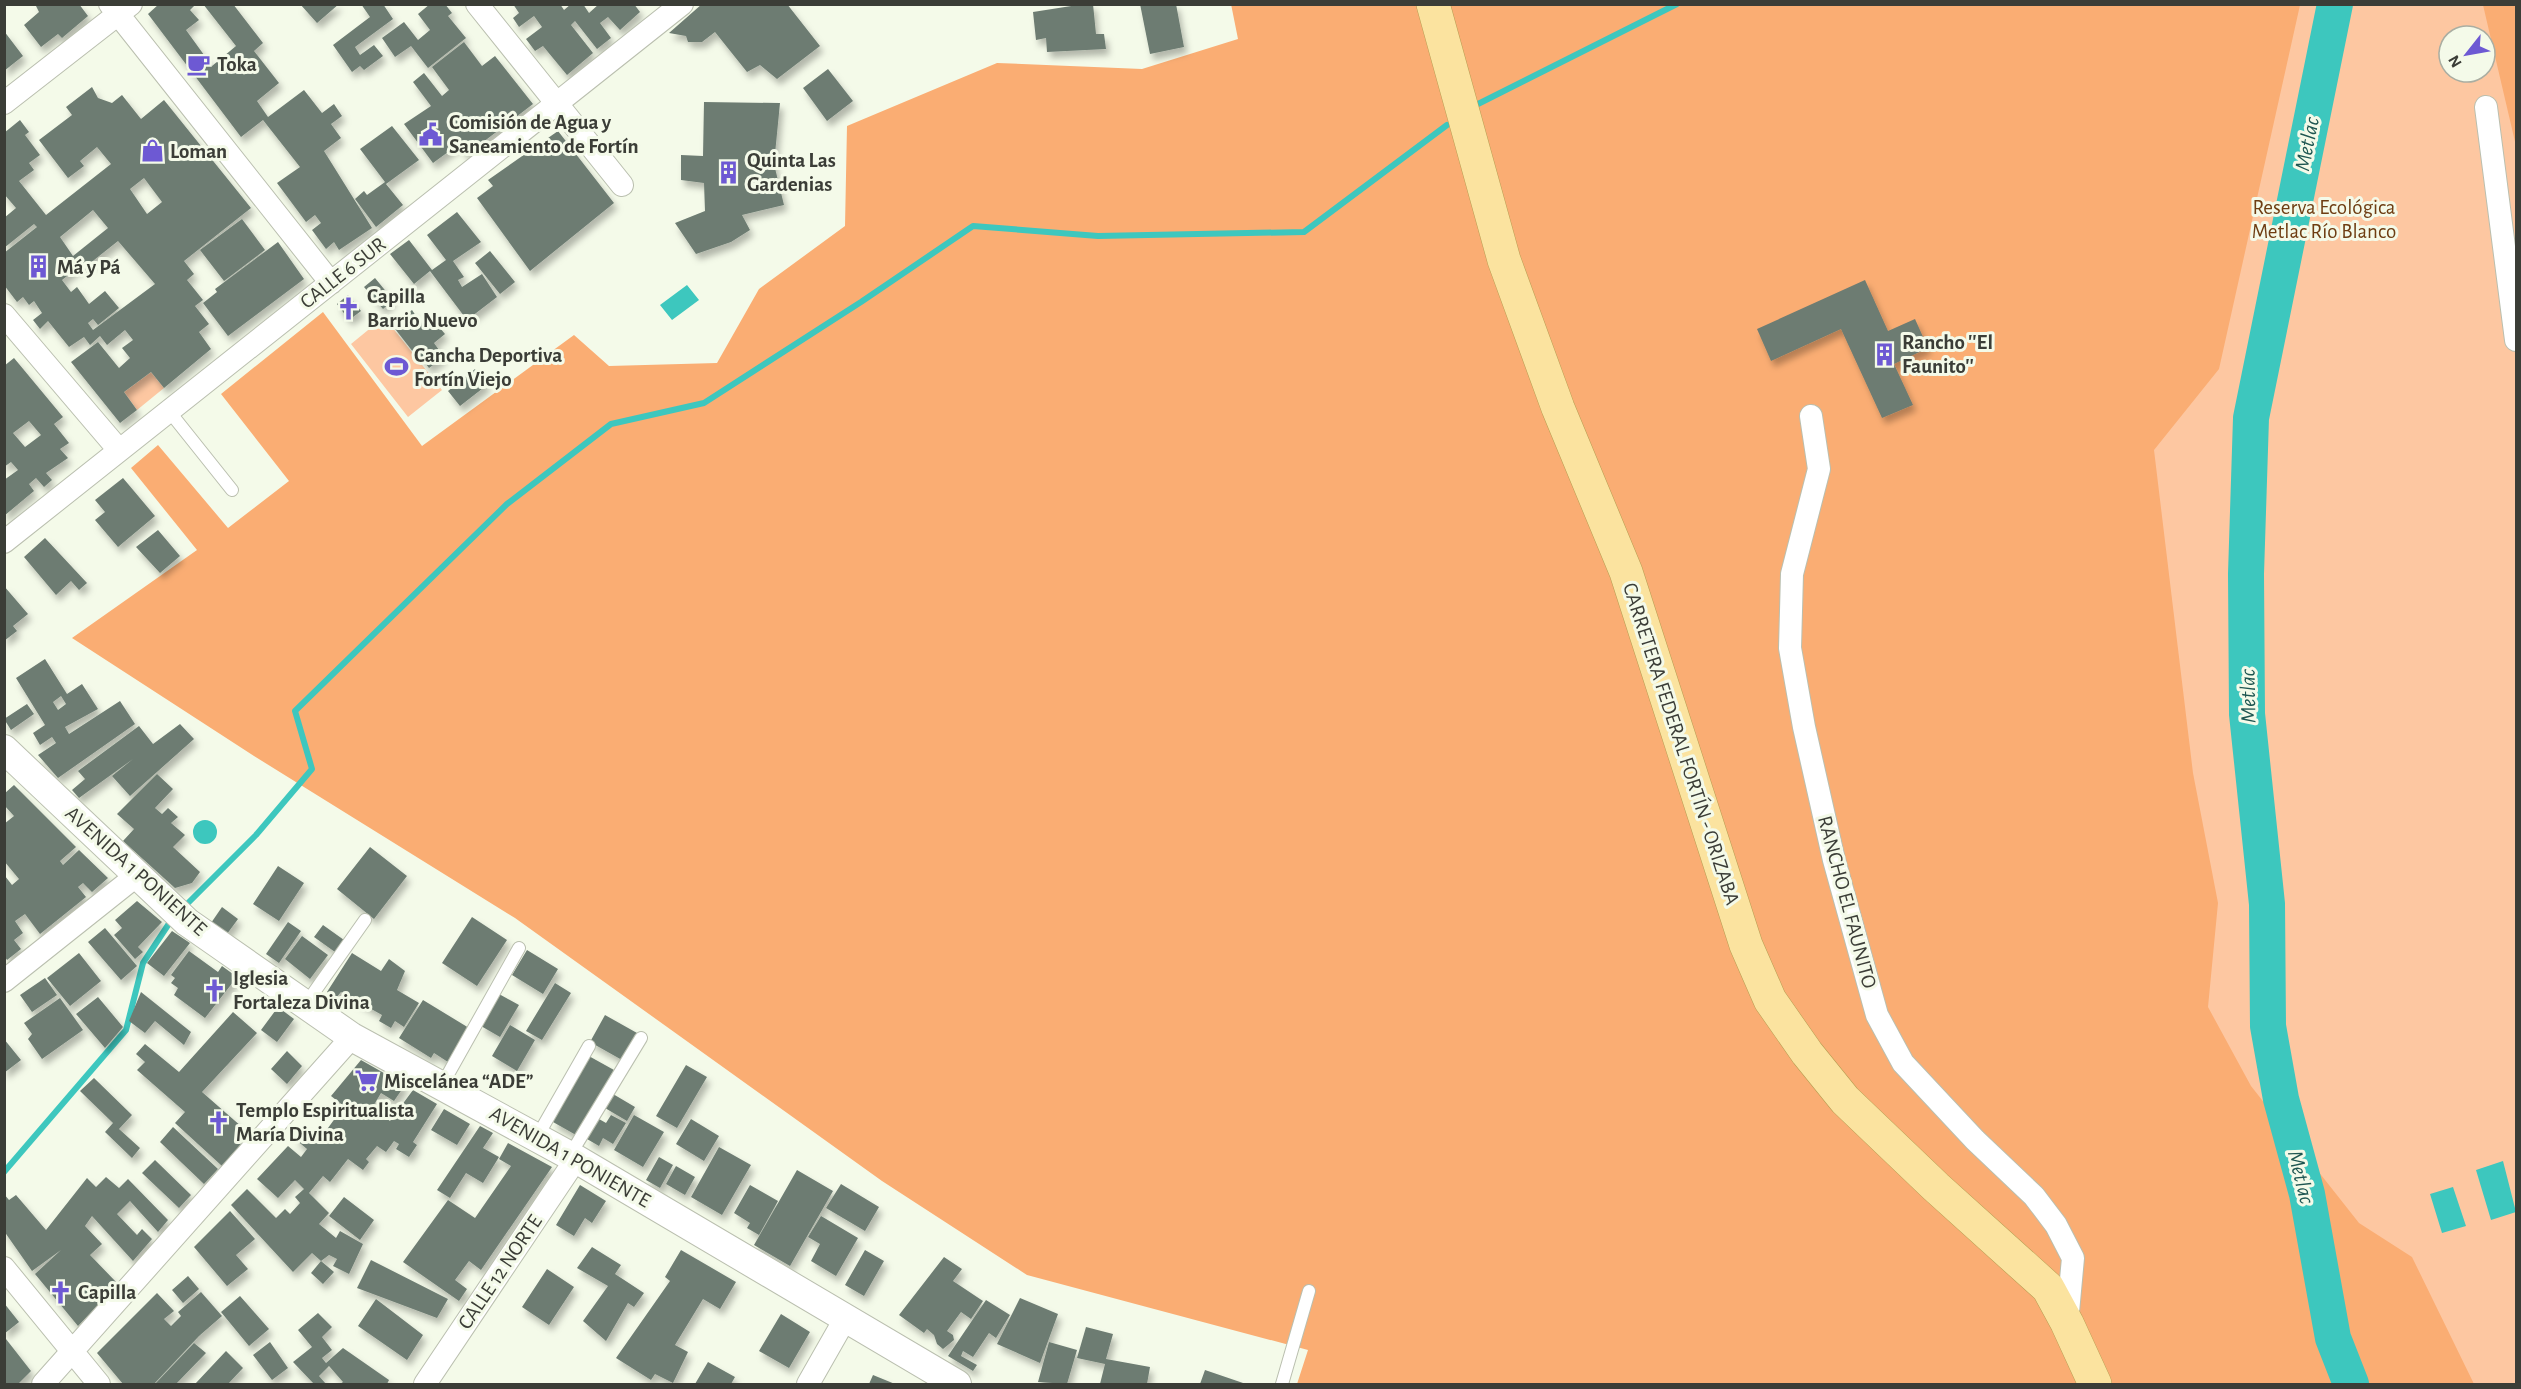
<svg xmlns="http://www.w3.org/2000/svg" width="2521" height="1389" viewBox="0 0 2521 1389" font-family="'Alegreya Sans',sans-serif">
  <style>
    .green { fill: #fdc7a1; fill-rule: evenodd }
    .forest { fill: #faad73 }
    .water { fill: #3dc7be }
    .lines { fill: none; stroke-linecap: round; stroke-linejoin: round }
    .stream { stroke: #3dc7be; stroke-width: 6 }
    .river { stroke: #3dc7be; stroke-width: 36 }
    .building { fill: #6d7c72; fill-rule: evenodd; filter: url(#shadow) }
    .service-casing { stroke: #babfaf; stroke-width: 14 }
    .minor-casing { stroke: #babfaf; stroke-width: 24 }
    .tertiary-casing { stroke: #babfaf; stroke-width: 30 }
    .primary-casing { stroke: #b69d51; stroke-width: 34 }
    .service { stroke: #fff; stroke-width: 12 }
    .minor { stroke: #fff; stroke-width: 22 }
    .tertiary { stroke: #fff; stroke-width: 28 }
    .primary { stroke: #fbe39f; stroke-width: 33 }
    .labels { text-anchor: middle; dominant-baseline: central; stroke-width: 6; stroke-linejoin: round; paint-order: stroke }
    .poi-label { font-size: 21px; font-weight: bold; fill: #3b3d37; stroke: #f4fae9; text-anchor: start }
    .park-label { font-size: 21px; fill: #6e3d12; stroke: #f4fae9 }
    .street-label { font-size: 21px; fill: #3b3d37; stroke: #f4fae9 }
    .water-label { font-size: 22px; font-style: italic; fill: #1e5651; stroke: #f4fae9 }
  </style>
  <defs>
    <filter id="shadow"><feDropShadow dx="3.5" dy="6" stdDeviation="3" flood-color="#0004"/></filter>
  </defs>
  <rect width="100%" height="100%" fill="#f4fae9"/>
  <path class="green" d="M2127,5h389v1379h-363zM2449,36h36v36h-36z
    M384,317l58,73 -34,27 -57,-73z
    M151,372l13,16 -27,22 -13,-18z"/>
  <path class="forest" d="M1231,4l1069,1 -81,364 -65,81 39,323 25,130 -10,104 43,79 108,137 53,34 62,127h-1177l11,-34 -281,-75 -145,-94 -367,-263 -261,-162 -182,-118 125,-88 -66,-82 27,-23 70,83 61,-47 -68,-87 102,-82 99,134 152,-111 35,31 108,-3 42,-74 86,-63 2,-100 150,-63 145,6 96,-30z
    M2483,5h33v141z"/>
  <path class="water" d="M687,285l12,15 -27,20 -12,-15z
    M193 832a12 12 0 1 1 24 0a12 12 0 1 1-24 0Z
    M2503,1161l13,51 -25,8 -15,-50z
    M2453,1187l13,39 -24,7 -12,-39z"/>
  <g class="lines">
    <path class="stream" d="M1476,105l201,-101
      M184,907l72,-72 56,-66 -17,-58 212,-207 104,-80 93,-21 157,-101 112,-76 125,10 206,-4 143,-107
      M4,1172l122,-142 17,-67 29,-44"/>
    <path class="river" d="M2335,4l-84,414 -5,156 1,140 20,190 1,122 13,73 26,95 26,144 18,46"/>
  </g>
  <path class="building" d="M35,4h44l9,12 -26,22 -4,-4 -17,13 -17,-22 15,-13z
    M159,4h37l-6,6 9,10 -13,10 26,36 24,-20 -33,-42h30l30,39 -9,8 25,32 -22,18 11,16 36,-27 18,23 12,-9 8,12 -11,8 10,14 -17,13 48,77 -33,22 -5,-8 -8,7 -14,-19 9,-7 -6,-8 -9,7 -29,-39 23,-16 -37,-47 -22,17 -93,-123z
    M300,4h39l-22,19z
    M361,4h22l10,15 -38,28 5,8 14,-10 9,11 -19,14 -4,-4 -8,6 -19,-27 37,-28z
    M430,4h15l7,9 -4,3 18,22 -38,30 -17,-22 -16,11 -13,-19 22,-16 14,18 12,-10 -12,-16z
    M513,4h47l4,6 7,-6h12l6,9 10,-9h35l6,8 -20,18 -12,-13 -8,6 11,15 -14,11 -22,-28 -4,4 22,28 -26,22 -24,-29 -8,5 -9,-12 16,-12 -8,-11 -15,11 -6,-9 6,-5z
    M702,4h85l33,42 -43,33 -17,-14 -13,7 -32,-40 -13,10h-14l-2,-6 -17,-3z
    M1084,4h9l3,30h8l2,15 -59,3 -1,-14 -10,2 -3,-28z
    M1140,4h36l8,43 -34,7z
    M4,31l19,25 -19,15z
    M464,42l18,24 13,-10 38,48 -67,51 -7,-11 -26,19 -29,-39 27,-18 -18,-24 11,-9 18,23 7,-6 -17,-23z
    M828,69l25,32 -26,20 -24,-33z
    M92,87l6,11 14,5 10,-8 19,24 23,-19 87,108 -67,53 10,13 -7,6 16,20 -8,6 14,18 -10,8 12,17 -47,39 -13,-16 -27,20 13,18 -17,13 -49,-61 27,-20 21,26 11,-10 -8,-10 11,-8 -8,-10 -18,15 -7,-9 -10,9 -6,-8 -15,10 -21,-26 -8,8 -7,-9 9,-7 -8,-12 -5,4 -6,-8 -6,5 -13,-17v-32l33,-26 -3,-3 -30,24v-30l12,-10 -12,-14v-61l16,-13 9,12 -4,3 15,20 -11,8 5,7 -15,11 27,34 65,-51 -14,-17 -17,14 4,5 -16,12 -29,-38 33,-25 -6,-8zM144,178l18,24 -15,12 -17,-25zM93,210l15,18 -35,28 -13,-19zM118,241l37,43 -62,46 -5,-7 5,-4 5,6 21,-17 -14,-17 -16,13 -12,-17 -6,5 -9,-12 19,-15 3,3z
    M704,102l76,1 -6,61 10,41 -42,10 8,15 -19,12 -35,12 -21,-31 30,-12 -1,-28 -23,-3v-25l22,1z
    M392,126l27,34 -33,24 17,21 -27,22 -21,-28 9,-8 3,4 18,-13 -25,-33z
    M558,131l56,72 -84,68 -53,-73 16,-12 -5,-6z
    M457,212l24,30 -28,19 11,16 -6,3 4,7 20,-13 15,23 -30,23 -37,-49 -16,13 -24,-30 19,-14 23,30 14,-10 -19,-25z
    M242,219l23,31 -41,31 -24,-31z
    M278,242l26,37 -76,57 -25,-33 14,-11 -2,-3z
    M490,251l25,31 -15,12 -25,-31z
    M375,278l18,22 -10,9 -19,-22z
    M1865,280l23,51 27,-12 13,29 -34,16 19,41 -31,13 -41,-89 -70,32 -14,-32z
    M348,295l13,16 -12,9 -12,-16z
    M412,310l8,12 9,-7 16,19 -11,9 10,14 -15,11 -10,-13 -2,2 -25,-32z
    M14,358l49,59 -9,7 15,19 -9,6 8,9 -22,15 6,7 -8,7 -8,-9 -7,6 5,7 -30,25v-36l14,-10 -7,-8 -7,5v-101zM29,421l12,14 -16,12 -12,-14z
    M475,369l12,16 -27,21 -12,-15z
    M123,478l32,38 -37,31 -23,-27 10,-8 -10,-12z
    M158,530l22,26 -20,17 -24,-26z
    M45,538l42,45 -8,7 -8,-9 -15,14 -32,-38z
    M4,586l24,28 -15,12 4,5 -13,10z
    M45,659l22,35 15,-10 16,25 -33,18 4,7 51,-33 15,23 -77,54 -20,-23 18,-12 -4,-6 -12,8 -7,-12 12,-8 -29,-47zM61,696l5,8 -8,6 -5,-8z
    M27,704l7,10 -23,16 -7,-11z
    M180,724l14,15 -64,57 -18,-20 21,-17 -54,39 -7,-8 13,-11 -7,-8 61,-45 14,18z
    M157,774l16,15 -18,19 7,6 6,-6 10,9 -7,6 14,12 -12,12 27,25 -8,11 -17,5 -52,-47 11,-12 -17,-15z
    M14,785l62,62 -16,14 3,4 16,-15 29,28 -16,14 -9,-9 -5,4 8,10 -46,37 -15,-20 -10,7 8,12 -9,7 7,9 -14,11 -2,-3v-81l7,9 7,-6 -15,-18v-37l10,-8 -10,-11v-11z
    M370,847l37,29 -33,43 -37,-30z
    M278,866l26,17 -25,38 -26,-17z
    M137,901l25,21 -24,25 5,5 -8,7 -21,-24 8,-7 -7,-8z
    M222,907l16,12 -11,15 -16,-11z
    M472,917l35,23 -30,46 -35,-23z
    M288,922l13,9 -22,32 -13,-9z
    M323,925l21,15 -9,12 -21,-15z
    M105,928l32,38 -16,14 -33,-38z
    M172,931l18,12 -26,33 -17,-13z
    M302,936l26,19 -18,24 -25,-20z
    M527,950l31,19 -15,25 -31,-19z
    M189,951l29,21 4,-6 15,11 -32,41 -31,-23 4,-7 -7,-5 4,-5 -4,-3z
    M79,953l22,28 -31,25 -23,-28z
    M352,953l29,18 8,-12 16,12 -8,19 22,13 -15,24 -9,-6 -4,7 -12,-7 3,-6 -41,-23 -5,6 -9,-6z
    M45,978l12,17 -25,17 -12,-17z
    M555,983l16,10 -29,47 -16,-9z
    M141,992l50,40 -7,13 -29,-24 -10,12 -16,-12z
    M499,994l20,11 -19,32 -19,-11z
    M98,997l25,30 -18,21 -29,-34z
    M60,998l23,32 -41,29 -14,-20 4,-5 -8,-11z
    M423,1000l46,28 -21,34 -14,-9 -3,5 -32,-20z
    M278,1007l16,12 -17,23 -16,-12z
    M233,1012l24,21 -55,59 48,42 -28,32 -47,-43 10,-11 -48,-42 8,-8 -9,-8 9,-10 34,28z
    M605,1015l32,18 -15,27 -32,-18z
    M510,1025l25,15 -18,31 -25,-15z
    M4,1039l17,21 -17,13z
    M287,1051l15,15 -15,18 -16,-15z
    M587,1055l27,15 -38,65 -23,-13 19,-34 -3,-2z
    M361,1060l44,25 -11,16 -13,-8 -9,15 18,13 23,-31 24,14 -24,38 4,3 -8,12 -13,-8 3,-5 -5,-3 -8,11 -9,-6 -11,13 3,3 -6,8 -15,-11 -18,23 -7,-6 -14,17 20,20 -10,11 17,14 4,-7 23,13 -14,30 -16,-8 4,-7 -8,-4 -8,6 -9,-8 -19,19 -62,-67 16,-16 29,29 9,-9 5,5 10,-11 -5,-6 9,-8 -9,-9 -17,18 -21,-19 31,-33 13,11 6,-8 -12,-10 10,-12 15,12 24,-33 -13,-10z
    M686,1065l21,12 -30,51 -21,-12z
    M94,1078l38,37 -13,14 21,19 -8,10 -27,-26 8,-9 -33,-32z
    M613,1094l22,13 -8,14 -22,-13z
    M444,1109l26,15 -13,21 -26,-15z
    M611,1115l15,8 -13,21 -10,-6 -4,8 -12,-7 12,-20 7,4z
    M634,1115l30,17 -21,35 -29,-17z
    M691,1119l28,17 -15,25 -28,-17z
    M480,1126l13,7 -10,15 16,9 -16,26 -17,-10 -16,25 -13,-8z
    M173,1127l45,42 -14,15 -44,-42z
    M508,1143l44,24 -71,103 -12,-9 -14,19 12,9 -8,12 -56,-39 45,-62 27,18 36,-52 -12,-7z
    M719,1147l32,18 -29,50 -31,-18z
    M659,1157l14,8 -13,23 -14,-8z
    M155,1160l36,35 -12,13 -37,-35z
    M676,1166l19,11 -10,18 -19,-11z
    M797,1170l36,21 -43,75 -36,-21z
    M106,1177l13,11 9,-9 40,41 -10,12 -28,-31 -13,13 20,21 5,-6 10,10 -19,22 -41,-45 -7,10 17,18 -12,11 28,29 -40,42 -43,-52 26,-24 -29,21 -28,-40v-37l5,6 7,-5 30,35 41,-52 9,9z
    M841,1184l38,23 -14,24 -39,-23z
    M580,1185l26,16 -14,22 -7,-5 -11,18 -18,-11z
    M750,1185l28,16 -19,34 -12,-7 3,-5 -16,-10z
    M344,1197l30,23 -14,20 -31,-24z
    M230,1211l25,28 -19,16 12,14 -21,17 -33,-39z
    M821,1216l37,22 -22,38 -25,-15 9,-17 -12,-7z
    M592,1247l29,18 -6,9 29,19 -10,14 -6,-4 -22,38 -23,-20 25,-35 -31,-18z
    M681,1250l55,32 -16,27 -17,-10 -28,46 13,7 -15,31 -18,-9 -4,6 -35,-22 54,-77 -5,-4z
    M865,1250l19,11 -20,35 -19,-11z
    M944,1257l18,12 -9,12 30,20 -12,18 -10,-7 -14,19 6,4 1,5 -11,9 -6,-5 -3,-9 -7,-6 -3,4 -25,-18z
    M371,1260l77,39 -11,19 -80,-30z
    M321,1261l13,11 -11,12 -12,-11z
    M547,1269l27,18 -25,38 -27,-18z
    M188,1276l11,13 -16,14 -11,-13z
    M201,1292l21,24 -23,20 -45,48h-31l-26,-31 60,-60 17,18 -10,8 7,7 10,-10 -3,-4z
    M240,1296l29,33 -20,17 -28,-34z
    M1020,1298l38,16 -18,49 -43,-19z
    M376,1299l47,36 -16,25 -49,-34z
    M986,1300l24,15 -14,23 -7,-5 -16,24 -10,-6 -2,5 16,9 -4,6 -25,-15z
    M4,1303l15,19 -15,12z
    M318,1313l14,14 -10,10 10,13 -10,8 4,5 17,-15 46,32 -2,4h-47l3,-2 -14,-16 -10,10 7,8h-12l-21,-22 19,-15 -14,-17z
    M781,1314l29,18 -21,36 -30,-17z
    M1086,1327l27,7 -7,25 44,8 -3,17h-47l5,-20 -28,-6z
    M6,1339l25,32 -13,13h-14z
    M270,1342l18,26 -16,12 -19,-25z
    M1049,1342l28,8 -10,34 -29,-2z
    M194,1343l12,10 -30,31h-21z
    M226,1351l17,17 -15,16h-33z
    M708,1362l27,15 -4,7h-36z
    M1205,1370l41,14h-46z
    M873,1375l22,9h-26z"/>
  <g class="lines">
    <defs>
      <path id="service" d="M169,411l63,79
        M305,1005l60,-85
        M442,1085l77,-137
        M537,1137l52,-91
        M570,1155l71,-117
        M1282,1384l27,-93"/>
      <path id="minor" d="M110,4l221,279
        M477,4l145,181
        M4,103l127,-99
        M2486,107l30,233
        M4,315l115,135
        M1811,416l8,53 -27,105 -2,74 14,79 30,133 43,155 26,48 72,77 59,56 22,29 17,33 -6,65
        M4,542l678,-538
        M4,981l132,-105
        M4,1268l95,116
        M43,1384l309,-347
        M425,1384l151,-225
        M808,1384l37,-65"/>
      <path id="tertiary" d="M4,749l183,173 165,115 224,122 381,225"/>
      <path id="primary" d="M1433,4l71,256 54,148 68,164 120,373 24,55 37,53 38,47 91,87 112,101 19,35 28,61"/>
    </defs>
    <use href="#service" class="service-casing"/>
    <use href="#minor" class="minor-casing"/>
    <use href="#tertiary" class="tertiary-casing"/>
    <use href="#primary" class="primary-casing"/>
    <use href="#service" class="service"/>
    <use href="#minor" class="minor"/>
    <use href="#tertiary" class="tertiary"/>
    <use href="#primary" class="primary"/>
  </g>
  <defs>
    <symbol id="cafe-bare" viewBox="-9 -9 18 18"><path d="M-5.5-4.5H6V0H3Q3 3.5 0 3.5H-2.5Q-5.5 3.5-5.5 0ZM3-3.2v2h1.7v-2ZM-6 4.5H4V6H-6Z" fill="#6d59d3" stroke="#f4fae9" stroke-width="2.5" paint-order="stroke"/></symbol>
    <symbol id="civic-bare" viewBox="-9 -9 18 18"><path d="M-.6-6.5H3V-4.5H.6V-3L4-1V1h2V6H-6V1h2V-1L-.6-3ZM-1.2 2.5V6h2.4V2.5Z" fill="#6d59d3" stroke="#f4fae9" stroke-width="2.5" paint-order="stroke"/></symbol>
    <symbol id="shop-bare" viewBox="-9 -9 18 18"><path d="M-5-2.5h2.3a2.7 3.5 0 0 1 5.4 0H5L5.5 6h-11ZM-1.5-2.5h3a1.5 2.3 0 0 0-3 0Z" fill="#6d59d3" stroke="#f4fae9" stroke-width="2.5" paint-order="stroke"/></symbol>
    <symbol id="building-bare" viewBox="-9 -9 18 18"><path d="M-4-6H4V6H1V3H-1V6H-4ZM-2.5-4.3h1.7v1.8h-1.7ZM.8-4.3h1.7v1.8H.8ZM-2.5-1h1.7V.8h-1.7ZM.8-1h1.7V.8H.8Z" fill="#6d59d3" stroke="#f4fae9" stroke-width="2.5" paint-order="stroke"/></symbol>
    <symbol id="church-bare" viewBox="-9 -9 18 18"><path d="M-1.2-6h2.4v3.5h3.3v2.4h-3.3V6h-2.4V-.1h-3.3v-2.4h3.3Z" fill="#6d59d3" stroke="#f4fae9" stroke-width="2.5" paint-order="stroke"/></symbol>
    <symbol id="stadium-bare" viewBox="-9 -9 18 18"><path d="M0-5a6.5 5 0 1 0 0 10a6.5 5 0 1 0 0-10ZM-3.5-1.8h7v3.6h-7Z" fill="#6d59d3" stroke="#f4fae9" stroke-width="2.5" paint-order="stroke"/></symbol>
    <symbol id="supermarket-bare" viewBox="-9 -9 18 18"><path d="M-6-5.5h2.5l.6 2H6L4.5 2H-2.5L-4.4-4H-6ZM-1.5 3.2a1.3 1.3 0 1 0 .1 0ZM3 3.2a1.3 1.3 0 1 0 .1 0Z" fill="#6d59d3" stroke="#f4fae9" stroke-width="2.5" paint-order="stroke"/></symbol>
  </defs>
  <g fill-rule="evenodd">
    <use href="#cafe-bare" x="182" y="48" width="33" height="33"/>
    <use href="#civic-bare" x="414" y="118" width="33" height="33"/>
    <use href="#shop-bare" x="136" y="134" width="33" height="33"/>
    <use href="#building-bare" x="712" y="156" width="33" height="33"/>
    <use href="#building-bare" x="22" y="250" width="33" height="33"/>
    <use href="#church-bare" x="332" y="292" width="33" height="33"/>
    <use href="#building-bare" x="1868" y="338" width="33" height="33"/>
    <use href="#stadium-bare" x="380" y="350" width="33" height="33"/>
    <use href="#church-bare" x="198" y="974" width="33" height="33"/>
    <use href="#supermarket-bare" x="350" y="1064" width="33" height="33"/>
    <use href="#church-bare" x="202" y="1106" width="33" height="33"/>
    <use href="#church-bare" x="44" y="1276" width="33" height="33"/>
  </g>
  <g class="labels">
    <g class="poi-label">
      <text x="217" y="64">Toka</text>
      <text x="449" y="122">Comisión de Agua y<tspan x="449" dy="24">Saneamiento de Fortín</tspan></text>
      <text x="170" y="151">Loman</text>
      <text x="747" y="160">Quinta Las<tspan x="747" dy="24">Gardenias</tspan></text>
      <text x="57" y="267">Má y Pá</text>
      <text x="367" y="296">Capilla<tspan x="367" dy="24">Barrio Nuevo</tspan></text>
      <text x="1902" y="342">Rancho ''El<tspan x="1902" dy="24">Faunito''</tspan></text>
      <text x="414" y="355">Cancha Deportiva<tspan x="414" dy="24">Fortín Viejo</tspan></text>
      <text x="233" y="978">Iglesia<tspan x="233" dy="24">Fortaleza Divina</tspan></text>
      <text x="384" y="1081">Miscelánea “ADE”</text>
      <text x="236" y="1110">Templo Espiritualista<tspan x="236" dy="24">María Divina</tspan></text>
      <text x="78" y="1292">Capilla</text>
    </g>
    <g class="park-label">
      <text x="2324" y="207">Reserva Ecológica<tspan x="2324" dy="24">Metlac Río Blanco</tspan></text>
    </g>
    <g class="street-label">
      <text transform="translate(343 273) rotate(-38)">CALLE 6 SUR</text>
      <text transform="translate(1681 744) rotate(72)">CARRETERA FEDERAL FORTÍN - ORIZABA</text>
      <text transform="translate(136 871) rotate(42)">AVENIDA 1 PONIENTE</text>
      <text transform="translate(1847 902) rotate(75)">RANCHO EL FAUNITO</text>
      <text transform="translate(570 1157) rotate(30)">AVENIDA 1 PONIENTE</text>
      <text transform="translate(500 1272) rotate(-56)">CALLE 12 NORTE</text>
    </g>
    <g class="water-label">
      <text transform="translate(2307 144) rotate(-79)">Metlac</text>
      <text transform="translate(2248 696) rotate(-91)">Metlac</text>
      <text transform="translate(2301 1177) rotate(76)">Metlac</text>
    </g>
  </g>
  <rect width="2521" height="1389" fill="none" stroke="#3b3d37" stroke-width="12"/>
  <g transform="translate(2467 54) rotate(239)"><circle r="28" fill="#f4fae9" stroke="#aaaea2" stroke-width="1.5"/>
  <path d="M0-4.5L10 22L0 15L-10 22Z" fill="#6d59d3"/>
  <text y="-9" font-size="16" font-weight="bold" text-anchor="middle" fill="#3b3d37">N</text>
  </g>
</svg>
